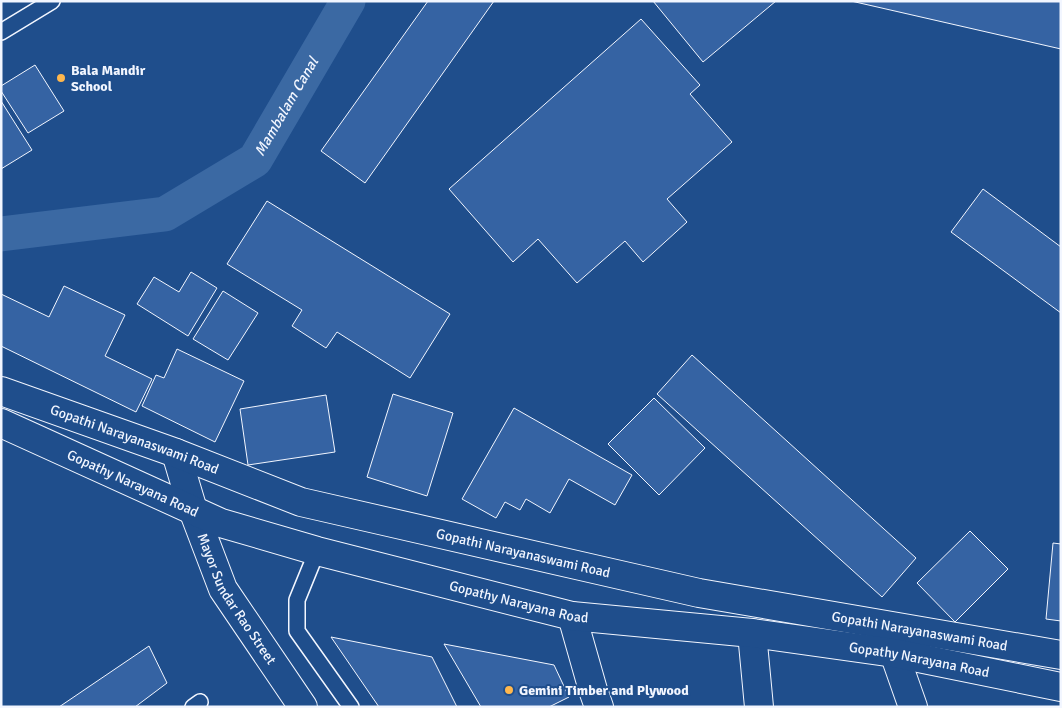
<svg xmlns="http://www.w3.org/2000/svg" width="1062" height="708" viewBox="0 0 1062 708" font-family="Signika,sans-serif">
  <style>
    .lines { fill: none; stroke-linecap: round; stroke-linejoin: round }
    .canal { stroke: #3b69a3; stroke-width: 35 }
    .building { fill: #3563a3; stroke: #f2f6ff }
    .service-casing { stroke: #f2f6ff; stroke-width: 18 }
    .minor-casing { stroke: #f2f6ff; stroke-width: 30 }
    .tertiary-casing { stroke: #f2f6ff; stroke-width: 30 }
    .secondary-casing { stroke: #f2f6ff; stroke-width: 30 }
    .service { stroke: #1f4e8c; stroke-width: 15 }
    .minor { stroke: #1f4e8c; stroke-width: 28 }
    .tertiary { stroke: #1f4e8c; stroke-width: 28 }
    .secondary { stroke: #1f4e8c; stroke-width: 28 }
    .poi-dot { fill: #ffb74d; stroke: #1f4e8c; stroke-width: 2 }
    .labels { text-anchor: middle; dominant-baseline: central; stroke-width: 4; stroke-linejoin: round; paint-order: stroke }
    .poi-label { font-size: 14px; font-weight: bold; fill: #f2f6ff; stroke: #1f4e8c; text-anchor: start }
    .street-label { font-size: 14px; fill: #f2f6ff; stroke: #1f4e8c }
    .water-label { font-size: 15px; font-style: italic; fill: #f2f6ff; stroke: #1f4e8c }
  </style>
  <rect width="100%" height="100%" fill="#1f4e8c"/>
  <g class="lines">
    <path class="canal" id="s1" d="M1,234l164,-20 90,-54 93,-159"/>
  </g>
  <path class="building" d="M428,1h66l-129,182 -44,-32z
    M653,1h123l-73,61z
    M851,1h210v48z
    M641,19l59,66 -10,9 42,48 -65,57 20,23 -44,40 -18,-21 -48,42 -39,-44 -25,23 -64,-73z
    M35,65l29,46 -36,22 -27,-42v-5z
    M1,101l31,49 -31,19z
    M983,189l78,58v66l-110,-81z
    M267,201l183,113 -40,64 -73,-46 -11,16 -34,-22 10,-16 -75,-46z
    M191,272l26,16 -29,48 -51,-32 17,-27 25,15z
    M64,286l61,29 -20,41 47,23 -16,33 -135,-66v-52l48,23z
    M223,291l35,22 -30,47 -35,-21z
    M177,349l67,32 -29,61 -73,-36 14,-31 8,3z
    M692,355l224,203 -34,39 -225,-203z
    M393,394l60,19 -26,83 -60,-19z
    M326,395l9,57 -87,13 -8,-56z
    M654,398l51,50 -46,47 -51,-51z
    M514,408l118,67 -17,30 -46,-26 -19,34 -24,-14 -6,11 -15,-8 -9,16 -34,-19z
    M970,531l38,38 -53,53 -38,-39z
    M1053,543l8,1v77l-15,-2z
    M331,637l101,20 25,50h-78z
    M444,644l110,21 15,32 -20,10h-68z
    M149,646l18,37 -32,24h-76z"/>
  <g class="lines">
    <defs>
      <path id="service" d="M1,32l51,-31
        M317,551l-20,49v31l54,76
        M193,707l7,-5"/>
      <path id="minor" d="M572,616l21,74 6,17
        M752,633l7,74
        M894,653l19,54"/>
      <g id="tertiary">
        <path id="s2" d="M176,453l17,57 30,79 80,118"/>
      </g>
      <g id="secondary">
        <path id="s3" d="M1,391l175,62 125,49 398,91 362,62"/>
        <path id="s4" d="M1,423l220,100 96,28 255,65 180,17 142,20 167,34"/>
      </g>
    </defs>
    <use href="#service" class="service-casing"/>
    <use href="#minor" class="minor-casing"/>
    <use href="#tertiary" class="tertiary-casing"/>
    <use href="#secondary" class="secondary-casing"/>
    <use href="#service" class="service"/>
    <use href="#minor" class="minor"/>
    <use href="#tertiary" class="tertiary"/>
    <use href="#secondary" class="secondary"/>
  </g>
  <g class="poi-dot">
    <circle cx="61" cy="78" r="5"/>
    <circle cx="509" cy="690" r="5"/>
  </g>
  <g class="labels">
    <g class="poi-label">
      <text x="71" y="70">Bala Mandir<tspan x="71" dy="16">School</tspan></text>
      <text x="519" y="690">Gemini Timber and Plywood</text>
    </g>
    <g class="street-label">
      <text stroke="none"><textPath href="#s3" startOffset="142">Gopathi Narayanaswami Road</textPath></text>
      <text stroke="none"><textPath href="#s4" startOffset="145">Gopathy Narayana Road</textPath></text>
      <text stroke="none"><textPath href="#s3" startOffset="548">Gopathi Narayanaswami Road</textPath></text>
      <text stroke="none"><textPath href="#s2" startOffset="159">Mayor Sundar Rao Street</textPath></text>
      <text stroke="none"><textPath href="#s4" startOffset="550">Gopathy Narayana Road</textPath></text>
      <text stroke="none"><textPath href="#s3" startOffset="952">Gopathi Narayanaswami Road</textPath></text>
      <text stroke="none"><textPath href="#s4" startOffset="955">Gopathy Narayana Road</textPath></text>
    </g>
    <g class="water-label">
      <text stroke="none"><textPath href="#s1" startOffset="332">Mambalam Canal</textPath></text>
    </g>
  </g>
  <rect width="1062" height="708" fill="none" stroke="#f2f6ff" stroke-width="5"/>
</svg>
